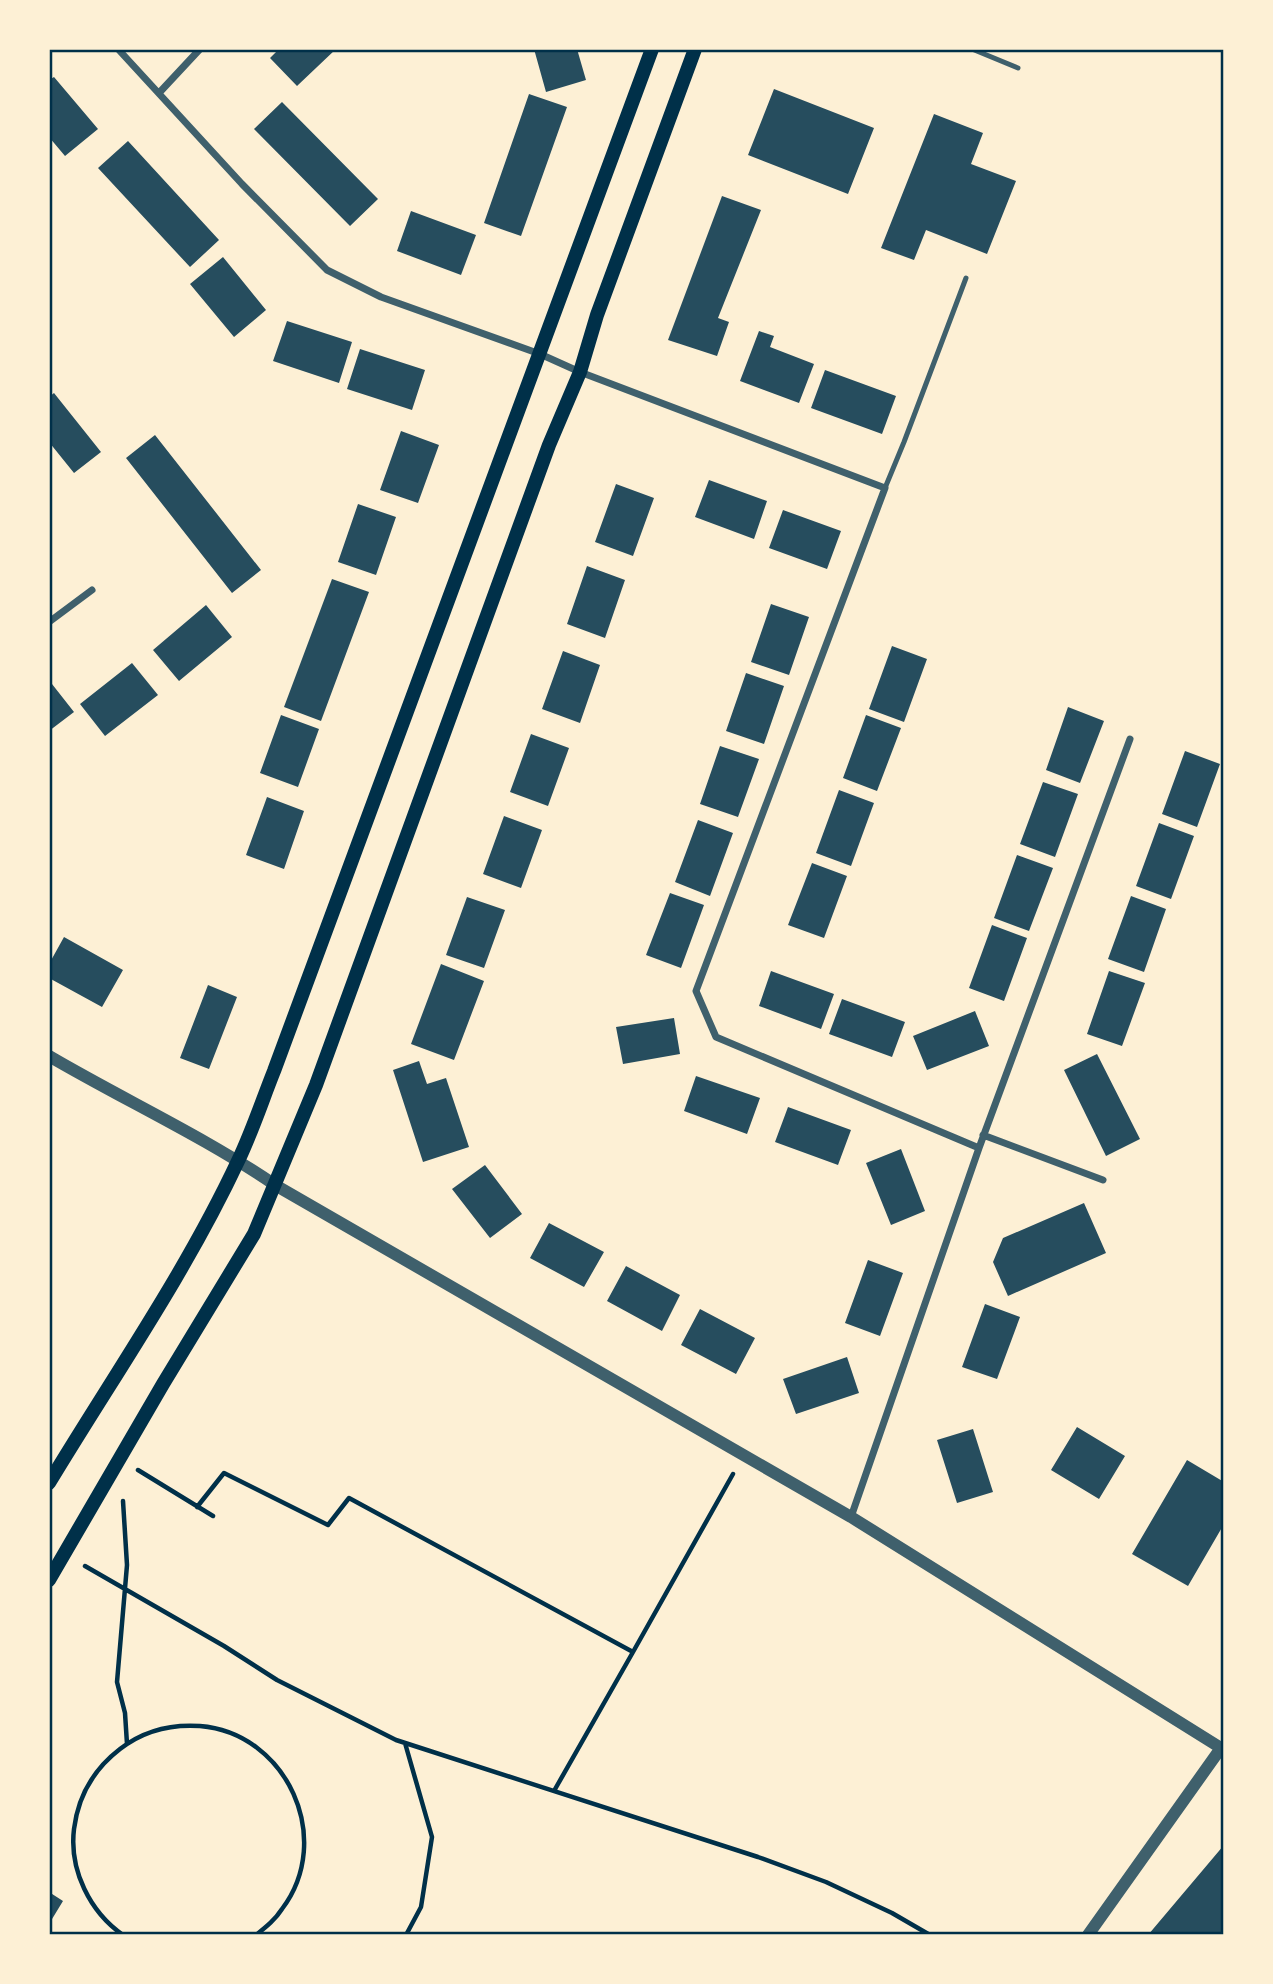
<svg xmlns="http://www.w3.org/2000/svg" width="1273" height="1984" viewBox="0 0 1273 1984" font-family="Inter,sans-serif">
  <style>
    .building { fill: #264d5e }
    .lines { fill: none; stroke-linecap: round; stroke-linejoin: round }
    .path { stroke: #003049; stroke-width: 4.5 }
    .service { stroke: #3f606c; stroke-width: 5 }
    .minor { stroke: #3f606c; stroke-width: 7 }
    .tertiary { stroke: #3f606c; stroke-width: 12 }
    .secondary { stroke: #003049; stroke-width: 14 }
    .neatline { fill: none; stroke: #003049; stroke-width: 2.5 }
  </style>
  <rect width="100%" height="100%" fill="#fdf0d5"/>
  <path class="building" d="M279,49h57l-39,37 -27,-28z
    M534,49h43l9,31 -40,12z
    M54,77l44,52 -33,27 -16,-19v-57z
    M774,89l100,39 -26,66 -100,-39z
    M529,94l38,13 -46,129 -37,-13z
    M282,102l96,97 -28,27 -96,-97z
    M934,114l49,19 -12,31 45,17 -29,73 -61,-24 -12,30 -33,-12z
    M128,141l91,99 -29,27 -92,-99z
    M722,196l39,14 -43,108 11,4 -12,34 -49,-16z
    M411,211l65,24 -15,40 -64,-24z
    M223,257l43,53 -32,27 -44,-53z
    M287,321l65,21 -13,41 -66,-22z
    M759,331l15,5 -4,11 44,17 -15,39 -59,-22z
    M360,349l65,21 -13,40 -65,-21z
    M825,370l71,26 -14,38 -71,-26z
    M54,393l47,59 -27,21 -25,-31v-45z
    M401,431l38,14 -21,58 -38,-13z
    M155,435l106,135 -29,23 -106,-135z
    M709,480l58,21 -13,38 -59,-22z
    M616,484l38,14 -21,58 -38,-14z
    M358,504l38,13 -20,58 -38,-13z
    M783,510l58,21 -14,38 -58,-21z
    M587,566l38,14 -20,58 -38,-14z
    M332,579l37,13 -48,129 -37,-14z
    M771,604l38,13 -20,58 -38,-13z
    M206,605l26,32 -53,44 -26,-31z
    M892,646l35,13 -23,63 -35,-13z
    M563,651l37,14 -20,58 -38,-14z
    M132,663l26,32 -53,41 -25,-32z
    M746,673l38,13 -20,58 -38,-13z
    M52,684l22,28 -25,19v-44z
    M1068,707l36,14 -24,62 -34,-13z
    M281,715l38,14 -21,58 -38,-14z
    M866,715l35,13 -24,63 -34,-13z
    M531,734l38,14 -21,58 -38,-14z
    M720,746l39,13 -21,58 -38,-13z
    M1185,751l35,13 -23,63 -35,-13z
    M1043,782l35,12 -23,63 -35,-13z
    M839,790l35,13 -23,63 -35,-13z
    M267,797l37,14 -20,58 -38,-14z
    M504,816l38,14 -21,58 -38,-14z
    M698,820l35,13 -23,63 -35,-14z
    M1159,823l35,13 -23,63 -35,-13z
    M1017,855l36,13 -24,63 -35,-13z
    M812,863l35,13 -23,62 -36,-13z
    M670,893l34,12 -23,63 -35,-13z
    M1131,896l35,13 -22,63 -36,-13z
    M467,897l38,13 -21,58 -38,-13z
    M992,925l35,13 -23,63 -35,-13z
    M64,937l59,33 -21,37 -53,-29v-14z
    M441,964l43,17 -30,79 -43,-16z
    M771,971l63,23 -13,35 -62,-23z
    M1109,971l36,12 -23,63 -35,-12z
    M208,985l29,12 -28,72 -29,-11z
    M842,999l63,23 -13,35 -63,-23z
    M975,1011l14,35 -62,24 -14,-34z
    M674,1018l6,36 -57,10 -7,-37z
    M1097,1054l43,85 -34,17 -42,-86z
    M419,1061l8,23 19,-6 23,69 -46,15 -30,-92z
    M696,1076l64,22 -13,36 -63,-23z
    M788,1107l63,23 -13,35 -63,-23z
    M901,1149l24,62 -34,14 -25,-62z
    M485,1165l37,49 -32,24 -38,-49z
    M1084,1203l22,50 -98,43 -15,-34 10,-24z
    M549,1223l55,29 -20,35 -54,-29z
    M868,1260l35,13 -23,63 -35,-13z
    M626,1266l54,29 -18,36 -55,-30z
    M985,1304l35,13 -23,62 -35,-12z
    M700,1309l55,29 -19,36 -55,-29z
    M847,1357l12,36 -63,21 -13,-35z
    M1077,1427l48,29 -26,43 -48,-29z
    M973,1429l20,63 -36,11 -20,-63z
    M1187,1460l37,22v42l-36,62 -56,-32z
    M1224,1845v90h-76z
    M49,1892l14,9 -14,23z"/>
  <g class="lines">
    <path class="path" d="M138,1470l75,46
      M123,1501l4,64 -10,117 8,31 2,31
      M197,1507l27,-34 104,52 21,-27 284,154 100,-178
      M85,1566l139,80 53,34 119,60 362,117 68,25 66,31 38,22
      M405,1743l27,94 -11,70 -15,28
      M554,1791l79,-139
      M123,1935c-33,-23 -54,-65 -49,-106 4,-32 20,-60 46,-80 23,-18 51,-25 80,-23 87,7 135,113 82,183 -7,11 -16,18 -26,26"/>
    <path class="service" d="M972,49l46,19
      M885,488l19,-46 62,-164"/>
    <path class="minor" d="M118,49l124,135 85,86 54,27 159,57 40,18 305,116 -189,503 20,46 263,111
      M159,93l41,-44
      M49,622l43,-32
      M983,1135l120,45
      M851,1517l128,-369 151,-409"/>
    <path class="tertiary" d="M49,1056c75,44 154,80 226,129l576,332 370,231 3,-1
      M1088,1935l133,-187"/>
    <path class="secondary" d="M49,1483c64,-106 136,-209 189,-322 14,-29 24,-60 36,-90l378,-1022
      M49,1580l114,-196 91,-150 62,-149 233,-640 31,-73 17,-57 98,-266"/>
  </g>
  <rect width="1273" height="1984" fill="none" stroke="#fdf0d5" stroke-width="102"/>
  <rect x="51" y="51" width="1171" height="1882" class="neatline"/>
</svg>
